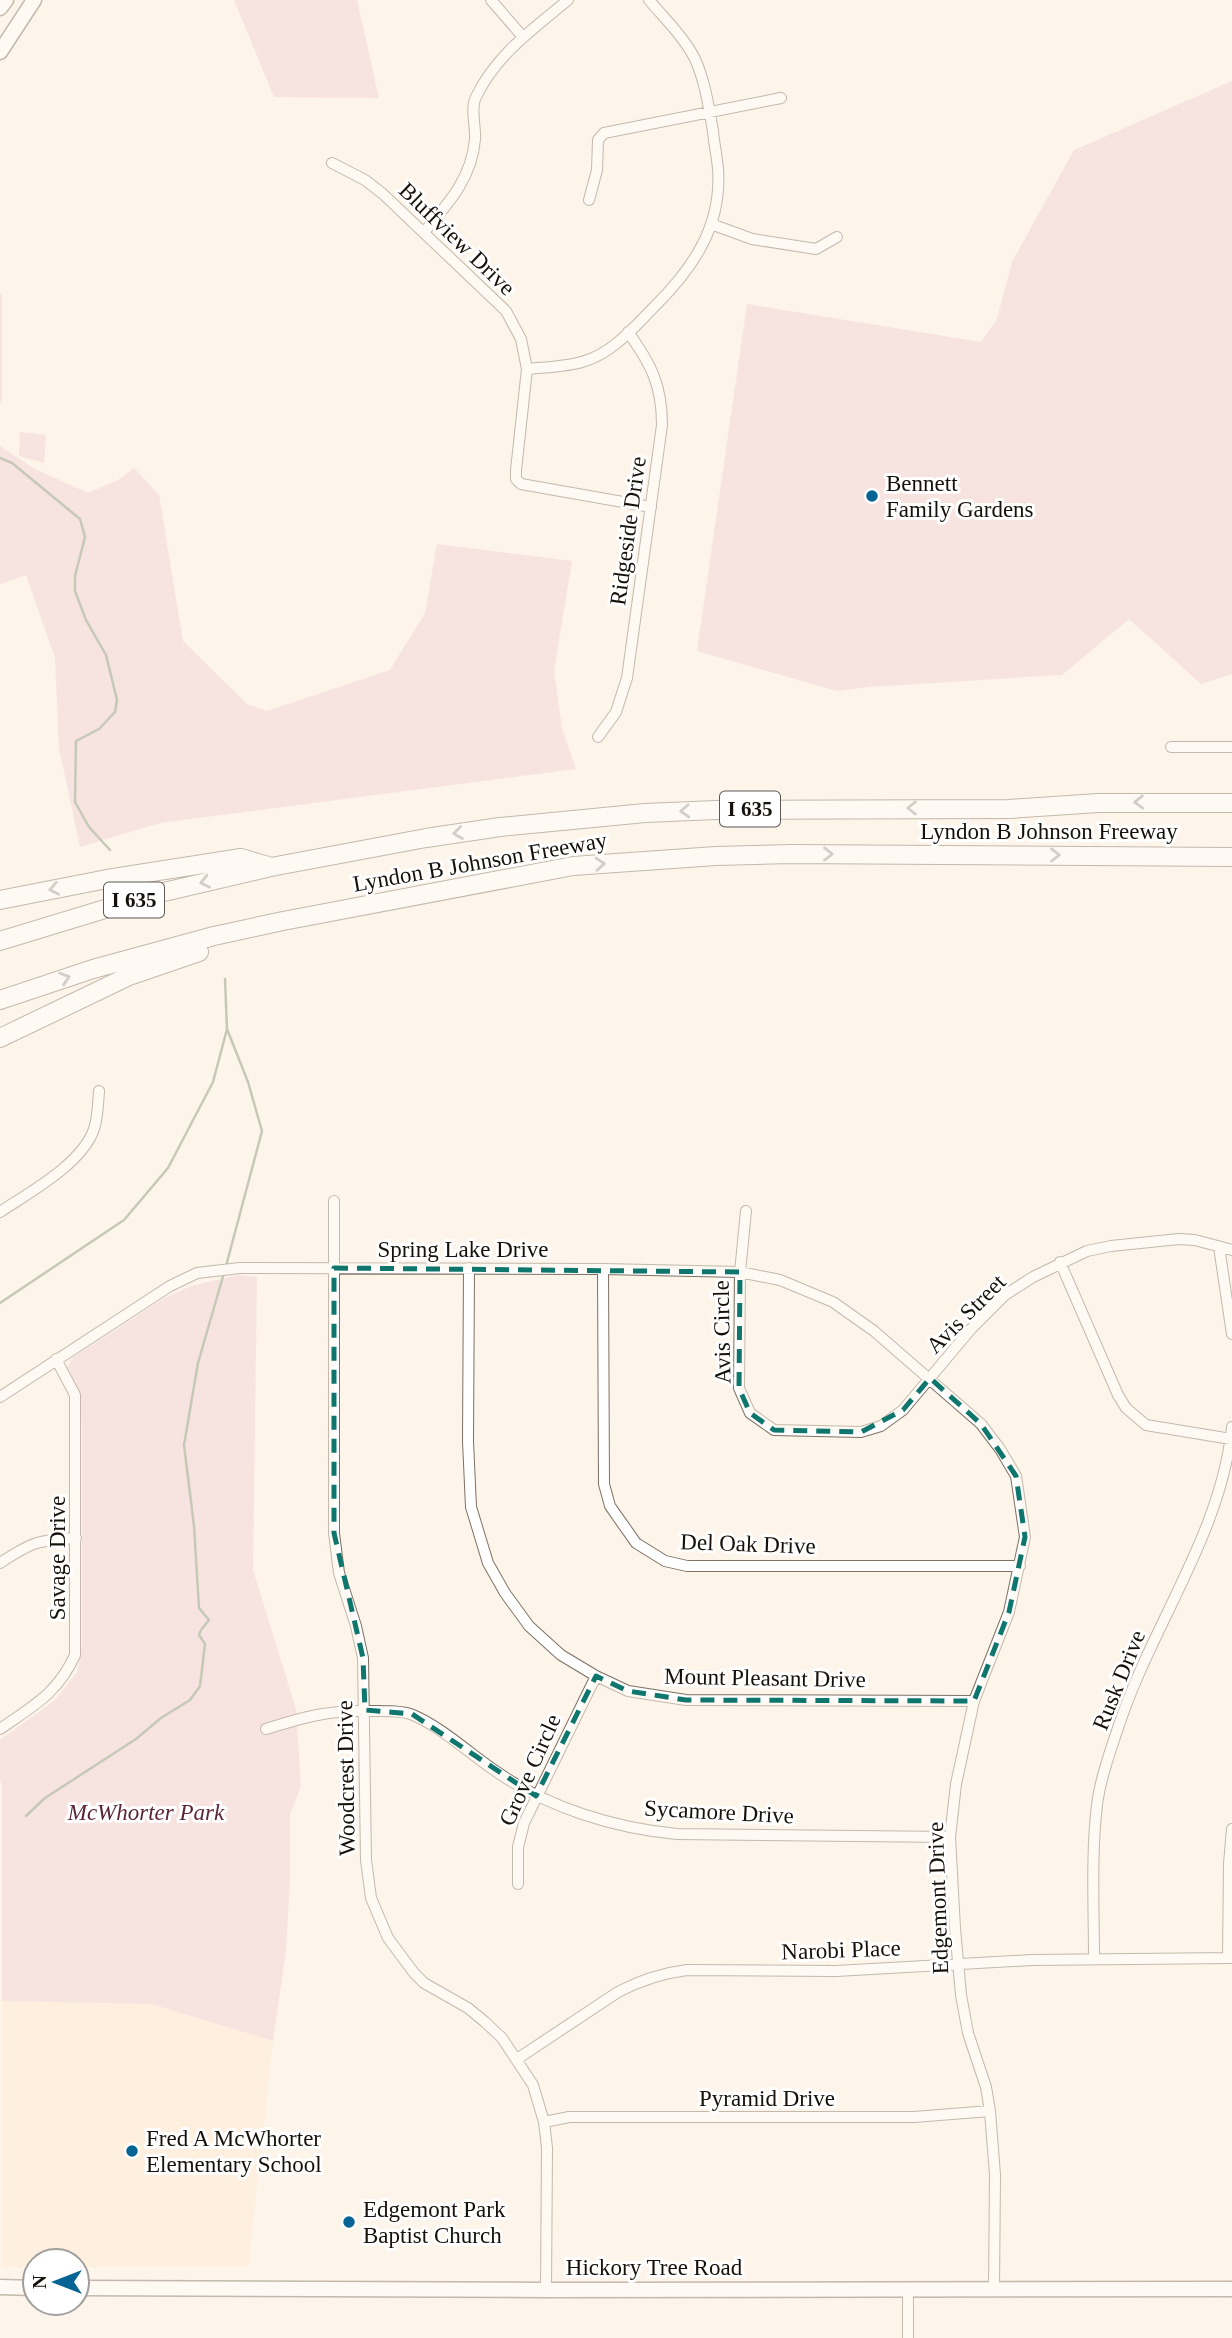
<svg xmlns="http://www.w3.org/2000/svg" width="1232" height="2338" viewBox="0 0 1232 2338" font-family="Georgia,serif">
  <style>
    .built { fill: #fee9d3 }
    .green { fill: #efd0d8 }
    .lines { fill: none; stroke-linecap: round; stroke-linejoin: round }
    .stream { stroke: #85957b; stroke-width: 2.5 }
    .street-casing { stroke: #7e7163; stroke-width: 12 }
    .secondary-casing { stroke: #7e7163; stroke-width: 17 }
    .highway-casing { stroke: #7e7163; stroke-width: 20 }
    .street { stroke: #fff; stroke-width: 10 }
    .secondary { stroke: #fff; stroke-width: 14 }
    .highway { stroke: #fff; stroke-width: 18 }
    .oneway { stroke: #a19f9d }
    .marked { fill: none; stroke: #0f766e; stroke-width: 5; stroke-dasharray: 14 9; stroke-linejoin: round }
    .poi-dot { fill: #066494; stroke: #fff; stroke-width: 2.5 }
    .labels { text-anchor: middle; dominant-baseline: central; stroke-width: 6; stroke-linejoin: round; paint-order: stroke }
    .shield { fill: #fff; stroke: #5b5854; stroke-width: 2 }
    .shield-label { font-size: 21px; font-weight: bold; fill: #15100a }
    .street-label { font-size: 23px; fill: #15100a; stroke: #fff }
    .poi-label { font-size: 23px; fill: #15100a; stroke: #fff; text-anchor: start }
    .park-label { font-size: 23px; font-style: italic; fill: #5c2437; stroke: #fff }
  </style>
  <rect width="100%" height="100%" fill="#fdf4ea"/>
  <path class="built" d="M2,2001l149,3 122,37 -25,226h-171v-6h-42v6h-33z"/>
  <path class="green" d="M234,0h123l22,98 -105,-1z
    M1232,81v593l-31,10 -72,-65 -67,56 -193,12 -32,4 -140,-40 50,-347 234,38 16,-23 15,-57 62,-112z
    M0,292l2,3v105l-2,4z
    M20,432l26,3 -2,28 -25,-7z
    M0,446l33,22 55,25 30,-13 16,-12 25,27 24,146 64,63 20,7 123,-41 35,-57 12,-69 135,17 -18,110 8,57 14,41 -416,54 -80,24 -21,-99 -4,-90 -29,-83 -26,9z
    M238,1275l19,2 -4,293 43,139 5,77 -11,29v64l-4,73 -13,89 -122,-37 -149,-3v-215l-2,-6v-40l55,-40 22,-28 5,-25v-217l-2,-32 -12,-32 4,-8 91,-59 28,-13z"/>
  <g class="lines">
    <path class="stream" d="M0,458l12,5 68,56 5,18 -10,39v15l11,29 20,35 11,45 -2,12 -16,17 -23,12 -1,61 14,25 21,23
      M226,1266l36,-135 -14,-49 -21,-53
      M0,1303l124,-83 44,-52 45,-86 14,-53 -2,-50
      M26,1816l19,-18 91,-59 25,-21 29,-18 10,-14 5,-42 -6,-9 2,-5 8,-10 -10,-12 -5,-82 -10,-81 14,-82 26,-90"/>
    <defs>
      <path id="street" d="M491,0l32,37
        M332,163l33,17 18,14 123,117 15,28 6,30 -11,101v9l5,5 130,23
        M589,200l8,-30 1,-30 6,-7 177,-35
        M711,224l41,15 64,10 21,-12
        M424,232c24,-28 48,-54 51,-93 1,-12 -5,-31 1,-42 20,-42 57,-68 92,-97
        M527,369c20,-2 40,-2 58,-8 29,-9 51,-36 71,-56 38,-38 66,-80 62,-136 -1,-13 -4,-25 -5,-38 -4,-23 -8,-50 -18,-72 -11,-22 -31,-41 -46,-59
        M598,737l18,-25 11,-34 35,-253c0,-40 -11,-61 -34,-93
        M1171,747h61
        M334,1201v332l5,40 17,53 7,32 3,202 5,38 17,40 26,35 10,10 44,25 17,14 17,16 31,47 11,37 3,26 -1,142
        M746,1211l-6,61 -1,116 11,25 24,17 87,2 20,-6 22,-16 68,-81 34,-34 28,-18 54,-26 24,-5 68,-7 16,1 37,10
        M0,1212c30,-20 82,-48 94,-83 4,-12 4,-26 5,-38
        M1219,1247l13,87
        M1060,1262l58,133 8,13 20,17 85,14
        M469,1268l-1,173 3,66 17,56 17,30 24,33 32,29 35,21 32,15 58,9 288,1
        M603,1269l1,215 6,22 26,37 29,18 22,5h333
        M0,1397l170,-111 27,-13 43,-5 363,1 137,3 40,8 53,22 41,29 107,93 19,25 16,27 9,61 -16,75 -35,89 -18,83 -6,53 5,91 6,67 7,38 18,54 4,24 5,64 -1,114
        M0,1563c32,-21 38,-23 76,-25
        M0,1729c33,-23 58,-36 75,-74v-260l-19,-36
        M266,1729c44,-14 69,-20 115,-18 10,0 23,0 32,4 30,13 57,39 84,57 52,36 117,56 180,62l273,3
        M518,1884v-37l6,-24 72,-147
        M1228,1958l1,-94 3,-35
        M1094,1959c0,-52 -3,-103 3,-154 3,-25 13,-53 21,-77 33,-102 103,-193 114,-301
        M517,2059l101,-67c23,-12 44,-19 69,-22l149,1 196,-11 200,-2
        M544,2122l25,-5h345l76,-6
        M908,2338v-49"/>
      <path id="secondary" d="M0,8l6,-8
        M0,52l34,-52
        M0,2287l35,1
        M77,2288l469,2 686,-1"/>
      <path id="highway" d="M0,900l107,-21 134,-21 27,8
        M0,941l151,-46 120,-28 155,-29 74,-11 145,-14 71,-3 293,-1 89,-6h134
        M0,1000l93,-31 121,-33 69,-15 290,-55 143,-10 75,-2 441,3
        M0,1038l129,-62 70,-24"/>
    </defs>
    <use href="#street" class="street-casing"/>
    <use href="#secondary" class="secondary-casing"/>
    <use href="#highway" class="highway-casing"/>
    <use href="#street" class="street"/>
    <use href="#secondary" class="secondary"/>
    <use href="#highway" class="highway"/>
  </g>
  <defs><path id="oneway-chevron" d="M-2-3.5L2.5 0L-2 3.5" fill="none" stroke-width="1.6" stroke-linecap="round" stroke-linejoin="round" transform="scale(1.75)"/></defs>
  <g class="oneway">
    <use href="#oneway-chevron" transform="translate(1139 802) rotate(179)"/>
    <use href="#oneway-chevron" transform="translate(912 808) rotate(-180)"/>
    <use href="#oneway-chevron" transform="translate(685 811) rotate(177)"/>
    <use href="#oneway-chevron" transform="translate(458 833) rotate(172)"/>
    <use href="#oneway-chevron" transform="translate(828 854)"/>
    <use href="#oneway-chevron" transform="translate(1055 855)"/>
    <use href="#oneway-chevron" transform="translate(600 864) rotate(-4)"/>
    <use href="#oneway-chevron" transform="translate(205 882) rotate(167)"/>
    <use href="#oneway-chevron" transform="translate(54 889) rotate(169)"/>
    <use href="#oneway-chevron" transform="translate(65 978) rotate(-18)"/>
  </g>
  <path d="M0 0H1232V2338H0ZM334,1268l406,4 -1,116 11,25 24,17 87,2 42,-22 27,-32 51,46 35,52 9,61 -16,75 -35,89 -288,-1 -58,-9 -32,-15 -60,120 -124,-82 -47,-4 -2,-52 -29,-125z" fill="#fdf4ea" fill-opacity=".55" fill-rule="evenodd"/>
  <path class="marked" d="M334,1268l406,4 -1,116 11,25 24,17 87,2 42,-22 27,-32 51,46 35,52 9,61 -16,75 -35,89 -288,-1 -58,-9 -32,-15 -60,120 -124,-82 -47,-4 -2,-52 -29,-125z"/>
  <g class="poi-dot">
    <circle cx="872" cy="496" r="7"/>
    <circle cx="132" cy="2151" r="7"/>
    <circle cx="349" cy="2222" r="7"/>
  </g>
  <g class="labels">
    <g class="shield">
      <rect x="720" y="791.5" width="60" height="35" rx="5"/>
      <rect x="104" y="882.5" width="60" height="35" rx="5"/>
    </g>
    <g class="shield-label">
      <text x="750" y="809">I 635</text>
      <text x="134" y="900">I 635</text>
    </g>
    <g class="street-label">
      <text transform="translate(457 239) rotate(44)">Bluffview Drive</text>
      <text transform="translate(628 531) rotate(-82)">Ridgeside Drive</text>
      <text x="1049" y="831">Lyndon B Johnson Freeway</text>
      <text transform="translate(480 862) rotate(-10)">Lyndon B Johnson Freeway</text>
      <text x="463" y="1249">Spring Lake Drive</text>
      <text transform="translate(966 1314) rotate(-45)">Avis Street</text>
      <text transform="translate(722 1332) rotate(-91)">Avis Circle</text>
      <text transform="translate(748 1544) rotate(2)">Del Oak Drive</text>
      <text transform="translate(57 1558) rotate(-90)">Savage Drive</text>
      <text transform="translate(765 1678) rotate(1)">Mount Pleasant Drive</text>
      <text transform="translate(1119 1680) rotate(-68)">Rusk Drive</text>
      <text transform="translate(530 1770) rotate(-66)">Grove Circle</text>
      <text transform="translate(346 1778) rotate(-91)">Woodcrest Drive</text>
      <text transform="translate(719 1812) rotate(3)">Sycamore Drive</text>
      <text transform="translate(938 1898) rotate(-92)">Edgemont Drive</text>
      <text transform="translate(841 1950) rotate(-2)">Narobi Place</text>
      <text x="767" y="2098">Pyramid Drive</text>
      <text x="654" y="2267">Hickory Tree Road</text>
    </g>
    <g class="poi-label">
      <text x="886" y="483">Bennett<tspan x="886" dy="26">Family Gardens</tspan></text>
      <text x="146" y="2138">Fred A McWhorter<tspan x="146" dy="26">Elementary School</tspan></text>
      <text x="363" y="2209">Edgemont Park<tspan x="363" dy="26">Baptist Church</tspan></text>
    </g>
    <g class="park-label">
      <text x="146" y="1812">McWhorter Park</text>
    </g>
  </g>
  <g transform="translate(56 2282) rotate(270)"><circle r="33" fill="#ffffff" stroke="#a19f9d" stroke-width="2"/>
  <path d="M0-5L12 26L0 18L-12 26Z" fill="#066494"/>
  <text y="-10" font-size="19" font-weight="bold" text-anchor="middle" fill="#15100a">N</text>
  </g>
</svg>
